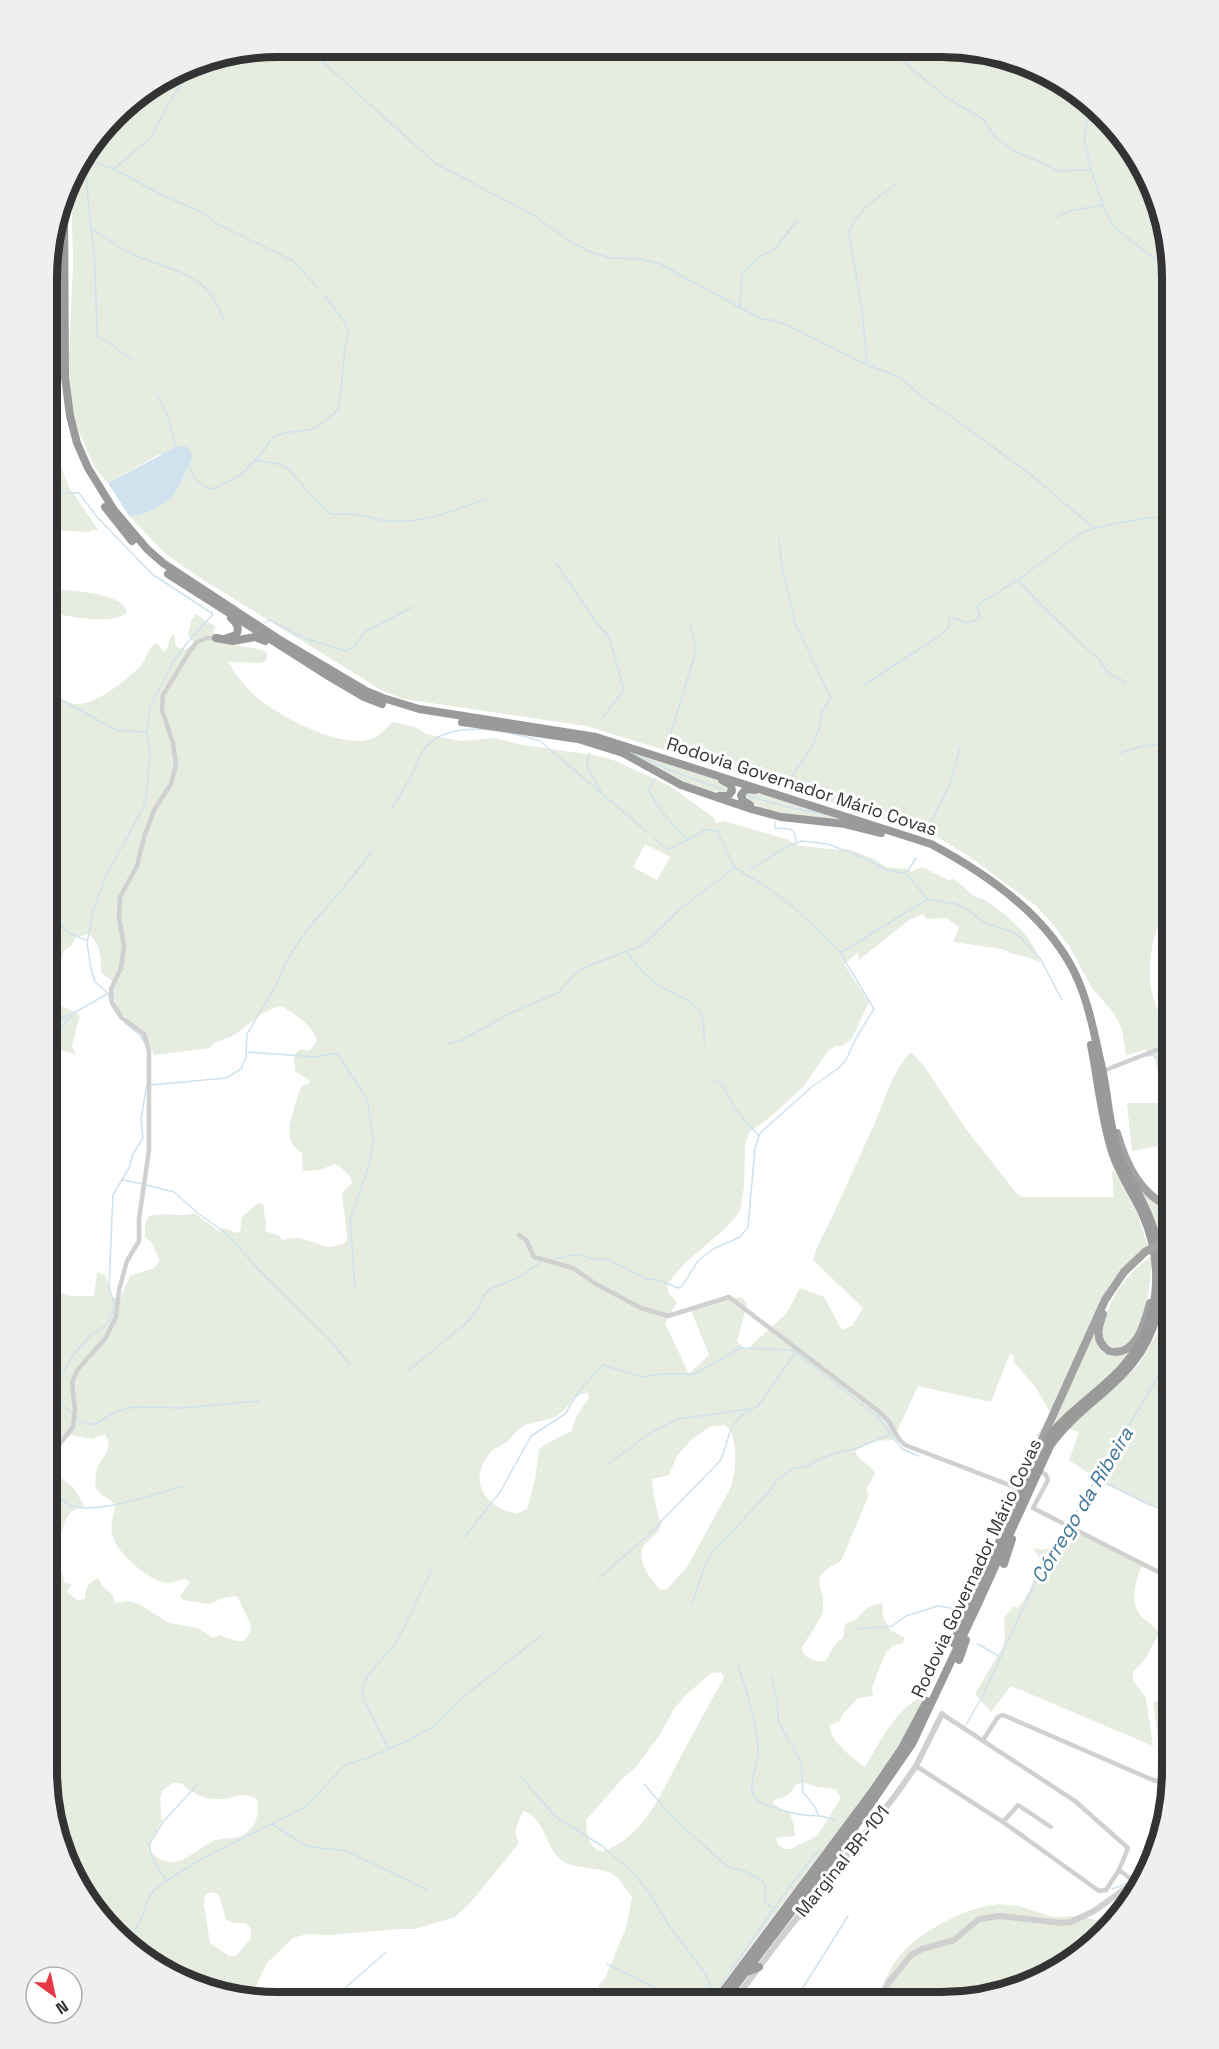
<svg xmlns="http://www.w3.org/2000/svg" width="1219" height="2049" viewBox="0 0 1219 2049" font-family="'Space Grotesk',sans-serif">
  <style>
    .green { fill: #e6ecdf; fill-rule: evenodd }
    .water { fill: #cfe2ee }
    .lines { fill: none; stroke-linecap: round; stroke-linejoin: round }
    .stream { stroke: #cfe2ee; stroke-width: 1.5 }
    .minor { stroke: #d0d0d0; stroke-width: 4.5 }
    .tertiary { stroke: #d0d0d0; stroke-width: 6 }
    .trunk { stroke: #a2a2a2; stroke-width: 8 }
    .motorway { stroke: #9a9a9a; stroke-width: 8 }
    .trunk-bridge { stroke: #a2a2a2; stroke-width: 8 }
    .labels { text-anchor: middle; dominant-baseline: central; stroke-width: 6; stroke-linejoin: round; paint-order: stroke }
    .street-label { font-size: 18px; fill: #333; stroke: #fff }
    .water-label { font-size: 20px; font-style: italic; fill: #3f7597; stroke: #fff }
    .rim { fill: none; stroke: #333; stroke-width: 8 }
  </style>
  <rect width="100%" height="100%" fill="#fff"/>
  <path class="green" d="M278,47l694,2 58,15 52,31 43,42 30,53 17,88v623c-19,21 -26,65 -20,92 3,12 9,24 11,36 2,8 -1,16 9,18v96l-40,8 -5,-48h37l-9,-44 -9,-9 -20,5 -4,-26 -9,-17 -21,-24 -23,-42 -18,-24 -16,-17 -69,-51 -29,-17 -108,-36 -243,-75 -182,-27 -21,-8 -189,-117 -27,-19 -38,-39c15,-1 38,-10 47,-24 6,-11 11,-23 17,-35l-33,-3 -52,29 -13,-15 -23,-52 -4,-35 5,-117 -2,-89 54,-71 65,-40z
    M48,427l10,33 11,27 29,43h-7l-2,2 -41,-2z
    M48,589c17,1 76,3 79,23 -14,15 -60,3 -79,1z
    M196,614l20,13 -3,4c8,21 39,11 54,22v7l-6,3 -33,-1c9,15 21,30 36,41 24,17 78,46 107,36 9,-2 14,-11 22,-17l22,5 12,7 17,4 18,3 33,-3 28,7 76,11 17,5 54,25 44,32 2,5 8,-2 62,18 13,7 43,4 7,-1 27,11 10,7 20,2 5,3 11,-5 26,13 6,-1c6,5 12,9 17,15 5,4 12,4 17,8 21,14 47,37 52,61l-9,-5 -18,-4 -11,-5 -49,-7 6,-15 -13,-9 -20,1 -3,-5 -14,6 -50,40 -1,-7 -14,11 23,36h3l-18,38 -4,4 -6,4h-7l-7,5 -25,36 -34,31 -19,13 -5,13 -1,43 -4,24 -13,16 -42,36 -18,21 2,10 8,8 -12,21 24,51 20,-19 -19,-47 52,-11 5,7 -10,37 9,9 40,-36 14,-26 24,9 18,33 11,-5 10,-17 -50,-48 3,-10c20,-40 38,-82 57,-123 11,-24 19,-56 38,-75l13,14 39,59 53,68 6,4h92l-2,-26 2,-1 24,45 10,32 -22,19 -86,172 -4,-2 10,-15 4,-9 -14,-24 -22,-26 -1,-8h-3l-19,48 -73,-16 -25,54 -18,1 -20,10c3,11 17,13 20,23l-9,15 3,6 -28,66c-37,19 -15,20 -18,49 0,6 -17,31 -21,37 0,6 2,8 7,11 20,10 18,-3 26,-13 2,-3 5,-5 8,-7 3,-12 -2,-15 13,-18 8,-10 13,-15 26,-17l1,14 7,13 15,8 -3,6 -8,1 -8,7 -14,35 1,9 -15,2 -15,16 -4,8 -9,3c-1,16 23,33 35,42 17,-28 31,-60 63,-74l-34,63 -185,246h-115l5,-17 6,-7 21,-50 6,-31c-5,-6 -9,-13 -14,-19 -14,-13 -38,-7 -54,-16 -19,-12 -17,-42 -40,-51 -7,9 -11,22 -5,32l-49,60 -15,14 -40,12h-16l-70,6 -22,-1 -14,4 -26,25 -16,33v5l-61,-16 -53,-30 -42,-43 -31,-53 -17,-88v-209l6,1 4,8 5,2 3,10 7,1 -5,8 10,8 8,-1c1,-12 1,-13 12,-21l2,1 3,7 11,9 1,8 14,-2 11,3 30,19 29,5 15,10 6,-3 17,6h8l6,-8 1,-8 -14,-29 -14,2 -13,6 -27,-4 -3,-4 9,-12 -1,-4 -4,-1c-5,1 -13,5 -18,4 -18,-3 -52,-32 -54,-50 -2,-9 2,-18 3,-28 -7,-8 -14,-8 -20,-19 1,-6 0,-14 3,-20 7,-12 15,-18 7,-32l-13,5 -21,-4 -5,2 -14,22 1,13 20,15 11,18 -1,2c-16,3 -17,13 -22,26l-8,2h-6v-241l8,-3 17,5h22l3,-24 8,3 8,23 8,-2 9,-20 24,-8 6,-7 -9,-19 -6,-5v-13l4,-8c15,-4 36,2 45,-3l25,18 5,-3 13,5 3,-1 2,-15 16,-14 5,1 3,20 -1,7 15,5 2,4c8,-2 16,-3 25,0 18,6 20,11 39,2l1,-5 -5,-44 10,-10c-2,-9 -9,-15 -17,-19l-16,6 -16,1 -1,-18c-16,-10 -14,-25 -9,-41 3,-10 4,-18 10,-27l5,-1 2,-3 -15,-10 -1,-16 5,-5h11l7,-9c-4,-16 -22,-27 -36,-35 -22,5 -30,19 -49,30 -7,4 -15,4 -21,10v2l-57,7c-11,-30 -45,-38 -40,-72l-13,-11c1,-12 -2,-31 -12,-38l-13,3 -5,9 -7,4 -3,14 -14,25 1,-300c8,6 18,14 28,15 19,2 55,-27 66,-40 6,-8 6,-18 15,-21l7,9c6,-5 4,-14 10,-18l2,13 9,3 6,-4 2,-4 -5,-8 4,-15zM645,844l25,13 -13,23 -24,-13zM588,1393l1,5 -13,19 -5,15c-5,1 -27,13 -32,17l-4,30 -8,30 -11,5c-30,-7 -49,-32 -27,-60 3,-5 10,-7 15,-10 6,-4 10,-11 16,-16 10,-7 24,-6 35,-11 13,-7 18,-23 33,-24zM724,1425l7,5c6,19 6,40 -1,59l-43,78 -21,23 -6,-1c-10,-10 -27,-33 -14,-46 6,-6 12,-10 15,-17l-7,-29 -2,-18 17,-4 8,-19 14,-16 18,-13zM721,1672l3,4 -1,4c-15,26 -29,52 -43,78 -20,37 -35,78 -78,94 -15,-6 -15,-18 -16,-32l37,-42 12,-10 24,-32 15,-27 10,-12 27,-24zM173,1783h8c10,10 24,17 39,16 16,0 20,-9 37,0 3,15 -1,31 -18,38 -7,2 -15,1 -23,3 -24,9 -39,37 -65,12v-12l11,-19 -2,-21 2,-9zM804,1783l14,4 17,2 6,9 -24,38 -27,13h-6l-6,-5 -2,-6 19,-2 -1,-10 -4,-12 -16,-10 -1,-3 15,-6 9,-11zM211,1892l8,3 7,24 7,4h13l5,6v9l-15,18h-7l-19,-13 -6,-38 1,-10z
    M620,748l95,31 13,9v2l-1,2c-32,2 -78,-30 -107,-44z
    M748,792h6l57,15 38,14c-32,-6 -78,-2 -103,-22l-1,-5z
    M47,996l9,7 24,12 -8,31 4,9 -29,-10z
    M1144,1192l28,18v24l-9,5 -21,-46z
    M1151,1256c1,22 -6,102 -42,90l-7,-8c2,-34 22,-62 49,-82z
    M1172,1317v197l-68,-30 -35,-24 10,-28 -11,-3 5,-7 61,-52c14,-17 21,-40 38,-53z
    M1095,1331c1,26 17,26 35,21l-25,28 -42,35 -15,17z
    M1069,1531h4l69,35c-7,14 -13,39 0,51 7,7 13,8 17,17l-14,25 -12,13v8l13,18 7,48 -142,-60 -20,26 -16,-18 27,-46 3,-11 -1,-19 10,-12 4,2c9,-9 20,-36 22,-49l-7,-11 9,2 11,-2c4,-8 7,-14 16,-17z
    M1172,1696v61l-13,24 -2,-1 2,-35 -6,-43z
    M999,1904l20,2 34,11 20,-1 41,7 -32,31 -53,31 -88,17h-64c14,-44 29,-59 69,-81 18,-9 33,-15 53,-17z"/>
  <path class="water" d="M178,446l10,1 5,10c-6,12 -11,24 -17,35 -9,14 -32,23 -47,24l-21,-33z"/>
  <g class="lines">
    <path class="stream" d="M306,47l129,116 100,53 36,26 17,9 22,7 31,1 19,5 101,55 11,1 15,5 80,40 33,12 22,20 27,18 81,59 65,55
      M887,48l60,50 36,21 13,19 18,13 34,14 8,6 35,-1
      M1096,109l-9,13 -3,16 7,32 14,41 11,18 55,42
      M83,159l31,10 48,26 39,17 15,11 77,38 26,28
      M84,160l11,105 2,70 37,26
      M114,169l36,-31 24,-43 24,-33
      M1057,217l11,-6 34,-6
      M92,229c13,9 26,18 40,25 41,19 75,15 92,67
      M740,308l2,-34 14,-15 20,-11 21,-28
      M867,363l-5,-54 -13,-76c6,-22 31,-37 49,-50
      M158,396l10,21 8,31
      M255,460l23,4 9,4 40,44c8,5 14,1 23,2 12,0 24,6 36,7 35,3 69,-10 100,-22
      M189,465l5,12 11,10 6,2 6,-2 25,-13 20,-21 11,-16 11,-4 29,-4 7,-4 17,-14 3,-10 5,-53 4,-15 -6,-13 -18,-24
      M48,493h31l18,24 55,57 61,40 -26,29 -13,18 -24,45 -3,24 3,21 -3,39 -3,16 -38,70 -13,35 -6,32 4,26 4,13 13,11 3,12 9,13
      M779,540l2,21 14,62 36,75 -9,13 -3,18 -6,16 -29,43
      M556,563l40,59 13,15 15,53 -21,27
      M1018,580l21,23 49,47 10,8 10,15 18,9
      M265,623l4,-3 37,19 40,12 7,-4 12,-15 47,-25
      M864,685l74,-48 11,-10v-9h5l12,5 10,-3 4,-4 -3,-8 2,-4 42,-26 61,-46 30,-8 28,-5 27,-3 5,3
      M60,699l56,31 31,2
      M667,746l28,-92 1,-8 -6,-19
      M589,753l-2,13 15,27
      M632,753l43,19 49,18
      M1120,753l23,-7 29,-3
      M656,779l-8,11 13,21
      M748,796l36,10 44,9
      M392,808c8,-12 15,-23 21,-36 4,-8 7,-18 13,-25 25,-29 82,-16 114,-6l106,90
      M663,813l23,26
      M775,822v6l15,1 4,3 2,9
      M931,822l19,-38 10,-36
      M749,870l41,-25 12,-4 26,3 43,17 14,9 20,3 23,26 28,5 12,6 17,13 25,8 10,6 20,21 22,42
      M907,872l9,-14
      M48,914l21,19 17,7
      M627,952c10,15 21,28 37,36 31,17 42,16 40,56
      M842,952l86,-53
      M47,1023l25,-9 35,-20
      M125,1023l15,12 5,8
      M447,1044l15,-4 49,-27 48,-21 16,-18 8,-6 60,-23 37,-36 54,-41
      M47,1048l24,-33
      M248,1052l68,5 21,-4 30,46 7,43 -8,32 -16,45 5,68
      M1146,1056l8,-1 18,15
      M713,1079l9,6 15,26 21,24
      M150,1085l76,-7 15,-9 5,-12 1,-23 31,-52 10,-24 19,-28 43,-50 21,-28
      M123,1180l19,4
      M146,1185l28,7 25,22 28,20 32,36 71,70 20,25
      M551,1260l28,-6 14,5h14l40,20 11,1 20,8 4,-2 16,-25 15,-12 27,-12 8,-10 7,-79 5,-15 53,-47 27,-19 6,-7 10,-22 18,-29 -29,-48 -4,-9 -49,-46 -28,-21 -29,-17 -18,-37 -12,-1 -37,20 -14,-12
      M409,1370l56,-46 14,-16 5,-13 6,-6 27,-11 23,-15
      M51,1395l33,29h11l22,-13 18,-4 46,1 78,-7
      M47,1402l26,-47 16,-18 18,-13 6,-11 1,-11 -5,-15 4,-92 16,-27 4,-14 10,-16 -2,-19 6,-35
      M608,1464l42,-31 28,-14 71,-10
      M1098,1479l50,25 24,9
      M49,1487c6,6 12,14 21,18 25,11 87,-12 114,-19
      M464,1538l36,-46 31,-56 34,-22 14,-23 24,-26 39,12 20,-3h33l45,-26 52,2 86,67 24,32 17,7
      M598,1579l48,-42 73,-75c5,-7 6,-15 9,-24 4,-17 15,-25 30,-32l37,-53
      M692,1604l12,-36 8,-15 55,-59 10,-14 15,-11 15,-3 15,-8 17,-6 16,-3 36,-15
      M859,1629l33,-3 14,-10 32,-10 13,2 7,14
      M978,1644l22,13
      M738,1665c8,24 21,64 20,90 -1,15 -15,36 2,47 10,5 33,12 44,13 11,1 23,0 31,6
      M771,1677l6,23 1,21 23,41 2,30 12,15 4,9
      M966,1725l16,-28 64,-138 20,-26 6,-14 100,-165
      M389,1749l-24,-47 -3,-11 6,-16 28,-32 36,-73
      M521,1777l35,40 46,29 30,26 16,19 22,36 35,46 5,11 -1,11 3,3
      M644,1784l30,35 53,47 20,6 14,8 4,5v18l9,5
      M1155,1806l15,-8
      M272,1824l33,21 7,2 35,4 80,39
      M166,1881l-14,-24 -3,-12 14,-23 35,-38
      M1112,1889l17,-6
      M122,1939l10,-6 9,-13 7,-22 8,-10 10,-7 37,-23 102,-51 40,-42 20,-6 45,-19 18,-11 6,-2 24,-26 84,-66
      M607,1964l41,20 30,18
      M335,2001l10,-13 41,-36
      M709,2002l78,-112 34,-43
      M794,2002l54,-86"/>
    <path class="minor" d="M1103,1071l66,-26 3,-4
      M519,1235l7,5 8,17 39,11 23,16 45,24 27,8 61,-19 148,113 11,10 11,19 6,6 115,44
      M1038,1469l8,6 2,5 -15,28 139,71
      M47,1486l3,-4 1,-20 7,-16 15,-19 2,-17 -3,-28 6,-13 27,-30 11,-22 3,-27 8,-29 12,-20v-22l10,-69v-99l-5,-17 -22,-16 -10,-16 -1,-13 10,-21 3,-22 -5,-29 1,-20 17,-31 7,-29 10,-27 17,-26 5,-19 -3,-22 -11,-33 1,-15 27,-44 7,-9 10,-4h9
      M1167,1576l5,-12
      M983,1740l15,-23 5,-2 150,65 13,3 6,-4
      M916,1766l87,56 96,69 7,-1 13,-20 9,-22 -53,-47 -133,-87
      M1003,1822l15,-17 33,22
      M1119,1870l16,12"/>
    <path class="tertiary" d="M733,2002l48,-64 114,-142 21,-30 26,-52
      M885,2002l1,-14 3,-6 22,-27 11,-6 32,-9 25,-21 21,-3 61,7 10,-1 23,-11 41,-29 13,-18 15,-31"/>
    <path class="trunk" d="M1117,1133c9,31 23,62 55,75
      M1169,1242l3,-1
      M1161,1311l11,-29
      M1103,1314c-5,14 -9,27 6,37 27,7 36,-29 41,-48
      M1020,1488l85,-188 19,-28 21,-20"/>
    <path class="motorway" d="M64,197l1,180 5,39 7,27 11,25 26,42 33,39 16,14 117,77 86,51 17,7 36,11 177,28 335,107c58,31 120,74 147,136 12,28 17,58 24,88 6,27 7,57 16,84 6,17 16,32 24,49 18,35 26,75 15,114 -18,67 -72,81 -107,131l-73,160 -65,138 -71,103 -118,155
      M59,215v27
      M105,507l27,34
      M168,574l162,103 34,20 18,7
      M216,638l17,3 22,-4 10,4
      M227,638l9,-3c4,-7 1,-12 -5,-17
      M462,722l116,17 45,14 58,32 70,24 30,8 64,7 36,9
      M719,796h9l4,-5 -1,-6 -9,-5
      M750,805l-7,-4 -2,-6 5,-6 9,1
      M1004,1564l8,-25
      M953,1643l92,-201c24,-35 65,-54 89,-90 28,-42 28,-94 8,-139 -10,-21 -23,-39 -30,-61 -11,-35 -14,-72 -21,-107
      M959,1660l7,-20
      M744,1973l15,-6
      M715,2002l157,-210 30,-44 25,-47"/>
    <path class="trunk-bridge" d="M1145,1252l22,-13"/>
  </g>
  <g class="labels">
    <g class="street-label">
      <text transform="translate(802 786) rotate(18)">Rodovia Governador Mário Covas</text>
      <text transform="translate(976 1568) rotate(-65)">Rodovia Governador Mário Covas</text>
      <text transform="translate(842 1861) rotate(-51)">Marginal BR-101</text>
    </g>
    <g class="water-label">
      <text transform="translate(1082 1505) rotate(-59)">Córrego da Ribeira</text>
    </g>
  </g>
  <path d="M0 0H1219V2049H0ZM278 57H941A221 221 0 0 1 1162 278V1771A221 221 0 0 1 941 1992H278A221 221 0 0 1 57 1771V278A221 221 0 0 1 278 57Z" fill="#efefef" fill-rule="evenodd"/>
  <path class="rim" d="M278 57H941A221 221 0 0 1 1162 278V1771A221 221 0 0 1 941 1992H278A221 221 0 0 1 57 1771V278A221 221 0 0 1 278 57Z"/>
  <g transform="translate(54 1995) rotate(147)"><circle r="28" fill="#ffffff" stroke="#adadad" stroke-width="1.5"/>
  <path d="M0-4.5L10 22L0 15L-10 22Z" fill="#e63946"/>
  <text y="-9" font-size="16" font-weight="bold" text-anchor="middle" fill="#333333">N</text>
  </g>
</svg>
